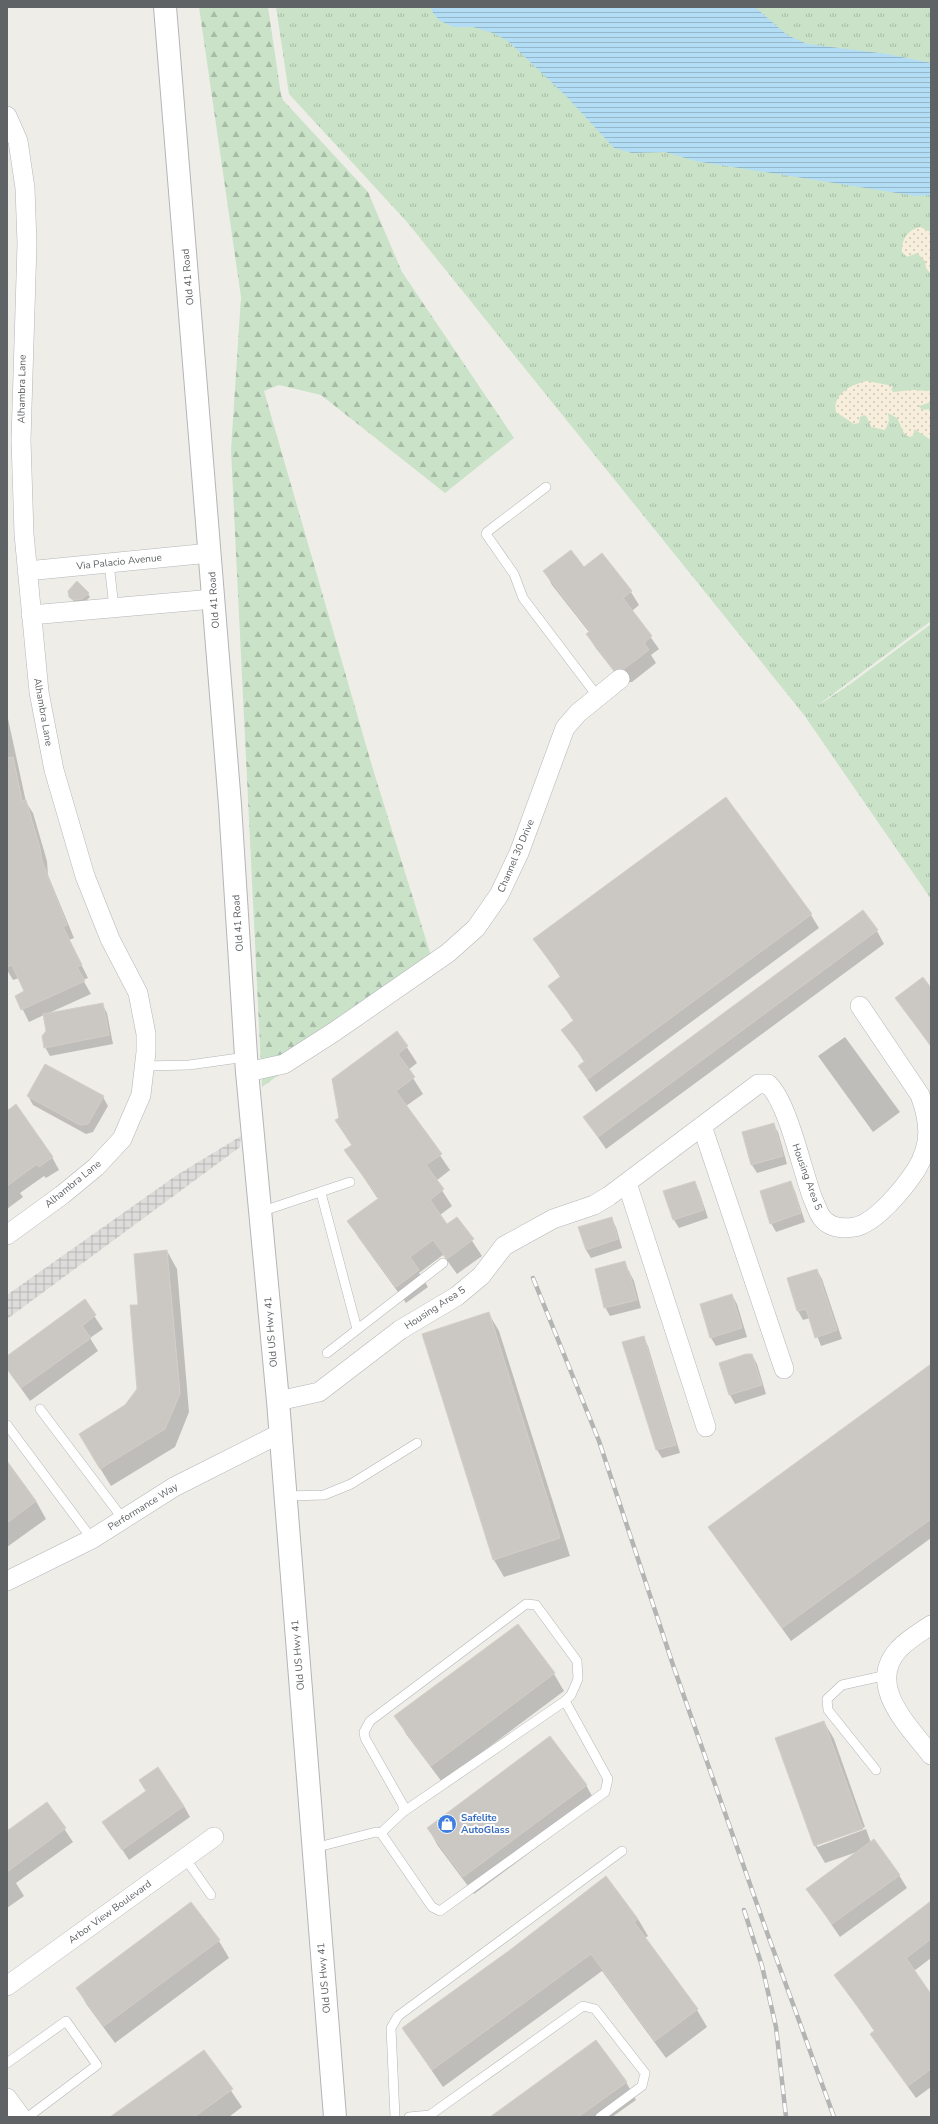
<svg xmlns="http://www.w3.org/2000/svg" width="938" height="2124" viewBox="0 0 938 2124" font-family="'Nunito Sans',sans-serif">
  <style>
    .industrial { fill: url(#industrial-grid) }
    .grass { fill: url(#grass-tufts) }
    .forest { fill: url(#forest-firs) }
    .sand { fill: url(#sand-dots) }
    .water { fill: url(#water-rules) }
    .shadow { fill: #0003 }
    .building { fill: #cbc8c4; stroke: #d3cec7 }
    .lines { fill: none; stroke-linecap: round; stroke-linejoin: round }
    .service-casing { stroke: #b3b5b8; stroke-width: 10 }
    .minor-casing { stroke: #b3b5b8; stroke-width: 20 }
    .tertiary-casing { stroke: #b3b5b8; stroke-width: 24 }
    .service { stroke: #fff; stroke-width: 9 }
    .minor { stroke: #fff; stroke-width: 19 }
    .tertiary { stroke: #fff; stroke-width: 22 }
    .rail-casing { stroke: #b3b4b4; stroke-width: 4.5 }
    .rail { stroke: #fff; stroke-width: 3; stroke-dasharray: 9; stroke-linecap: butt }
    .labels { text-anchor: middle; dominant-baseline: central; stroke-width: 4; stroke-linejoin: round; paint-order: stroke }
    .street-label { font-size: 10px; fill: #5f6366; stroke: #fff }
    .shop-label { font-size: 10px; font-weight: bold; fill: #366cbe; stroke: #fff; text-anchor: start }
  </style>
  <defs>
    <pattern id="industrial-grid" width="8" height="8" patternUnits="userSpaceOnUse"><rect width="8" height="8" fill="#dedcda"/><path d="M0 4h8M4 0v8" fill="none" stroke="#b7b6b5"/></pattern>
    <pattern id="grass-tufts" width="24" height="20" patternUnits="userSpaceOnUse"><rect width="24" height="20" fill="#cae3c8"/><path d="M3 7l-1-3M5 7V3M7 7l1-3M15 17l-1-3M17 17v-4M19 17l1-3" fill="none" stroke="#a7bca6"/></pattern>
    <pattern id="forest-firs" width="22" height="20" patternUnits="userSpaceOnUse"><rect width="22" height="20" fill="#cae3c8"/><path d="M5 1l3.5 6h-7zM16 11l3.5 6h-7z" fill="#a7bca6"/></pattern>
    <pattern id="sand-dots" width="8" height="8" patternUnits="userSpaceOnUse"><rect width="8" height="8" fill="#f7eedb"/><path d="M2 2h.1M6 6h.1" fill="none" stroke="#cbc4b5" stroke-width="1.8" stroke-linecap="round"/></pattern>
    <pattern id="water-rules" width="6" height="5" patternUnits="userSpaceOnUse"><rect width="6" height="5" fill="#b2ddf5"/><path d="M0 2.5h6" fill="none" stroke="#94b7ca"/></pattern>
  </defs>
  <rect width="100%" height="100%" fill="#efede8"/>
  <path class="industrial" d="M241,1136l-1,11 -233,172v-24l170,-120z"/>
  <path class="grass" d="M276,7h655v614l-117,87 35,-23 82,-61v275l-127,-184 -397,-493 -118,-128z"/>
  <path class="forest" d="M199,7h69l13,88 2,5 85,92 34,80 112,166 -69,55 -124,-98 -42,-10 -15,6 108,375 59,190 -47,44 -122,87 -31,-637 10,-153z"/>
  <path class="sand" d="M920,227l11,5v42l-5,-6 -1,-7 -8,-8 -10,4 -5,-5c-1,-13 6,-22 18,-25z
    M867,381l26,5 -2,3 2,3 19,-2 19,1v11l-12,4 3,4 9,-1v31l-17,-11v6l-4,2 -5,-2 -8,-17 -9,-5 1,8 -4,9 -14,-3 -4,-10 -3,-2 -4,2 -1,6 -5,1 -18,-12c-4,-18 16,-28 31,-31z"/>
  <path class="water" d="M431,7h324l32,28 20,9 80,10 44,9v132l-15,1 -221,-35 -30,-9 -33,1 -18,-5 -48,-52 -58,-55 -15,-8 -20,-6h-19l-14,-6 -7,-8z"/>
  <path class="shadow" d="M602,554l29,38 8,13 -7,6 27,38 -8,6 5,8 -24,19 -9,1 -28,-36 -8,-13 2,-2 -37,-47 -7,-13 39,-4z
    M88,594l2,3 -6,6 -8,1 -6,-7z
    M7,714l19,88 7,11 14,48 1,14 26,63 -5,2 19,38 -5,2 8,14 -42,19 53,-9 5,9 6,31 -63,12 -5,-9 2,-15 -3,-17 -15,7 -13,-26 10,-4 -7,-14 -6,2 -6,-10z
    M725,798l86,117 8,13 -223,164 -17,-25 6,-4 -22,-33 11,-8 -24,-36 11,-8 -27,-39z
    M877,931l7,13 -278,205 -22,-32z
    M931,989v58l-35,-49z
    M397,1032l20,31 -9,7 15,24 -17,12 44,64 -14,11 16,25 -12,9 7,10 10,-7 25,38 -25,18 -14,-19 -24,18 9,14 -22,16 -48,-66 -9,-16 29,-22 -32,-48 6,-5 -16,-25z
    M845,1037l55,75 -27,20 -55,-76z
    M28,1096l75,1 5,9 -15,26 -7,2 -53,-29z
    M7,1112l45,45 7,13 -13,8 -2,-2 -24,17 3,4 -16,12z
    M773,1124l5,8 9,32 -30,9 -5,-8z
    M694,1182l5,9 9,27 -29,10 -5,-8 -9,-28z
    M790,1182l5,9 10,31 -29,10 -5,-9z
    M611,1218l5,9 6,21 -31,10 -5,-8z
    M167,1251l10,18 12,143 -14,35 -64,39 -21,-34 48,-62 1,-84z
    M624,1262l10,19 7,27 -31,8 -5,-9z
    M817,1270l5,9 20,60 -21,7 -11,-28 -7,2 -5,-9 -10,-32z
    M732,1295l5,9 10,33 -31,9 -5,-8z
    M84,1301l19,28 -13,9 8,13 -68,50 -23,-32v-12z
    M489,1314l10,17 71,225 -66,21 -10,-17 -70,-226z
    M643,1337l5,9 32,107 -18,5 -5,-8 -34,-107z
    M752,1355l5,9 9,30 -31,10 -5,-9 -10,-32z
    M931,1365v173l-140,103 -82,-113z
    M7,1463l29,38 10,18 -39,28z
    M518,1626l36,48 10,17 -122,91 -36,-48 -10,-18z
    M824,1722l10,17 31,88 -48,17v3l49,-18 5,14 28,32 8,13 -67,49 -33,-48 50,-37 -32,11 -10,-17 -38,-107z
    M586,1785l10,18 -122,91 -36,-48 -10,-18z
    M47,1803l26,39 -57,41 8,13 -17,12v-75z
    M184,1806l6,11 -61,43 -25,-38z
    M931,1913v45l-17,13 15,22 2,-2v96l-15,11 -37,-51 -7,-13 3,-2 -40,-57z
    M638,1919l10,17 -3,2 52,72 10,17 -41,31 -64,-87 -159,116 -40,-58z
    M219,1941l10,17 -114,85 -28,-38 -10,-17z
    M204,2051l38,56 -13,10h-117z
    M626,2082l10,18 -24,17h-121z"/>
  <path class="building" d="M571,550l13,17 18,-14 30,38 -9,7 29,38 -8,7 5,7 -25,19 -10,1 -28,-36 4,-3 -47,-60z
    M77,581l12,12 -7,6 -9,1 -4,-3 -1,-6z
    M13,757l9,44 4,-1 14,48 2,13 25,64 -4,2 19,38 -5,2 8,14 -64,29 -6,-14 9,-5 -12,-26 -5,2v-209z
    M726,797l86,117 -224,165 -10,-13 7,-5 -24,-31 13,-10 -26,-34 13,-10 -28,-37z
    M863,910l15,20 -280,207 -15,-20z
    M923,977l8,11v58l-36,-48z
    M103,1003l6,32 -65,13 -2,-12 4,-5 -3,-17z
    M397,1031l11,15 -10,8 17,23 -19,14 46,63 -16,11 18,24 -14,11 17,24 10,-7 17,22 -27,20 -14,-19 -23,17 9,13 -23,17 -49,-66 32,-23 -35,-48 8,-5 -17,-25 4,-2 -7,-39z
    M45,1064l59,32 -16,28 -8,1 -53,-29z
    M16,1104l37,53 -14,10 -2,-3 -30,22v-75z
    M774,1123l9,33 -32,9 -9,-33z
    M695,1181l9,29 -31,10 -10,-29z
    M791,1181l10,32 -31,11 -10,-33z
    M612,1217l6,22 -32,11 -8,-23z
    M167,1250l13,144 -15,35 -65,40 -21,-35 46,-29 12,-16 -7,-84h8l-4,-51z
    M625,1261l3,10h1l8,29 -33,8 -9,-39z
    M817,1269l20,61 -22,8 -9,-29 -9,2 -10,-33z
    M732,1294l10,34 -32,10 -10,-34z
    M85,1299l11,16 -14,11 9,12 -70,50 -14,-19v-13z
    M489,1312l71,226 -67,22 -71,-226z
    M644,1336l32,109 -20,5 -34,-108z
    M752,1354l10,31 -33,10 -10,-32 27,-9z
    M931,1364v155l-149,109 -74,-101z
    M7,1461l29,40 -29,22z
    M518,1624l37,49 -124,93 -37,-50z
    M824,1721l39,108 -49,17 -39,-108z
    M550,1736l37,49 -124,92 -36,-49z
    M158,1767l26,39 -62,44 -20,-28 44,-31 -7,-11z
    M47,1802l19,26 -59,44v-41z
    M874,1839l26,36 -68,49 -26,-35z
    M606,1876l32,43 -4,3 64,87 -43,32 -64,-87 -159,116 -30,-42 108,-78z
    M931,1901v38l-25,19 25,36v75l-23,17 -38,-52 5,-4 -41,-55z
    M191,1902l29,38 -116,86 -28,-38z
    M596,2040l31,42 -49,35h-88z
    M204,2050l29,39 -39,28h-84z"/>
  <g class="lines">
    <defs>
      <path id="service" d="M546,487l-59,45 -1,2 28,40 9,24 75,99
        M109,563l5,45
        M145,1066l44,-1 57,-8
        M321,1193l36,136
        M260,1212l90,-30
        M327,1353l116,-90
        M40,1409l83,110
        M7,1425l85,114
        M286,1496l38,-1 27,-11 66,-41
        M876,1770l-48,-60 -1,-11 15,-14 45,-10
        M403,1812l162,-111
        M314,1848l62,-16 5,1 51,74 8,4 165,-119 3,-13 -43,-78 6,-6 7,-16 -1,-18 -41,-56 -10,-1 -156,117 -6,11 1,6 38,67v7l-22,21
        M185,1858l26,37
        M7,2063l59,-42 31,44 -69,52
        M395,2117l-4,-89 7,-12 224,-165
        M409,2117l21,-2 153,-109 12,3 50,64 -3,13 -42,31"/>
      <path id="minor" d="M7,116l11,25 7,47 2,56 -6,196 3,94 15,158 15,78 31,106 25,63 28,54 8,41v18l-5,43 -19,44 -26,28 -34,28 -55,40
        M27,571l183,-18
        M31,615l182,-16
        M247,1072l37,-8 50,-32 114,-79 28,-25 23,-33 20,-42 46,-125 13,-15 42,-34
        M702,1126l82,243
        M627,1183l79,244
        M278,1401l41,-9 81,-62 57,-34 24,-20 23,-30 49,-27 41,-14 15,-9 149,-112h10c20,18 34,87 45,115 3,6 5,14 9,19 8,10 21,11 33,9 22,-5 49,-39 61,-57 16,-26 14,-48 4,-75l-60,-89
        M7,1581l85,-42 82,-52 107,-54
        M931,1625c-10,7 -23,14 -32,24 -34,36 10,77 32,106
        M7,1986l207,-149
        M7,2098l14,19"/>
      <path id="tertiary" d="M165,7l65,798 17,267 31,329 57,716"/>
    </defs>
    <use href="#service" class="service-casing"/>
    <use href="#minor" class="minor-casing"/>
    <use href="#tertiary" class="tertiary-casing"/>
    <use href="#service" class="service"/>
    <use href="#minor" class="minor"/>
    <use href="#tertiary" class="tertiary"/>
    <defs>
      <path id="rail" d="M533,1278l66,163 74,224 92,262 69,190
        M744,1910l18,56 14,61 10,90"/>
    </defs>
    <use href="#rail" class="rail-casing"/>
    <use href="#rail" class="rail"/>
  </g>
  <defs>
    <symbol id="shop-disc" viewBox="-11 -11 22 22"><circle r="9.5" fill="#3f7fe0" stroke="#fff"/><path d="M-5-2.5h2.3a2.7 3.5 0 0 1 5.4 0H5L5.5 6h-11ZM-1.5-2.5h3a1.5 2.3 0 0 0-3 0Z" fill="#fff"/></symbol>
  </defs>
  <g fill-rule="evenodd">
    <use href="#shop-disc" x="436" y="1813" width="22" height="22"/>
  </g>
  <g class="labels">
    <g class="street-label">
      <text transform="translate(188 277) rotate(-95)">Old 41 Road</text>
      <text transform="translate(22 389) rotate(-89)">Alhambra Lane</text>
      <text transform="translate(119 562) rotate(-6)">Via Palacio Avenue</text>
      <text transform="translate(214 600) rotate(-94)">Old 41 Road</text>
      <text transform="translate(43 712) rotate(80)">Alhambra Lane</text>
      <text transform="translate(516 856) rotate(-67)">Channel 30 Drive</text>
      <text transform="translate(238 923) rotate(-94)">Old 41 Road</text>
      <text transform="translate(807 1177) rotate(70)">Housing Area 5</text>
      <text transform="translate(73 1184) rotate(-39)">Alhambra Lane</text>
      <text transform="translate(435 1308) rotate(-33)">Housing Area 5</text>
      <text transform="translate(271 1332) rotate(-95)">Old US Hwy 41</text>
      <text transform="translate(143 1507) rotate(-32)">Performance Way</text>
      <text transform="translate(298 1655) rotate(-95)">Old US Hwy 41</text>
      <text transform="translate(110 1912) rotate(-36)">Arbor View Boulevard</text>
      <text transform="translate(324 1978) rotate(-95)">Old US Hwy 41</text>
    </g>
    <g class="shop-label">
      <text x="461" y="1818">Safelite<tspan x="461" dy="12">AutoGlass</tspan></text>
    </g>
  </g>
  <rect width="938" height="2124" fill="none" stroke="#5f6366" stroke-width="16"/>
</svg>
